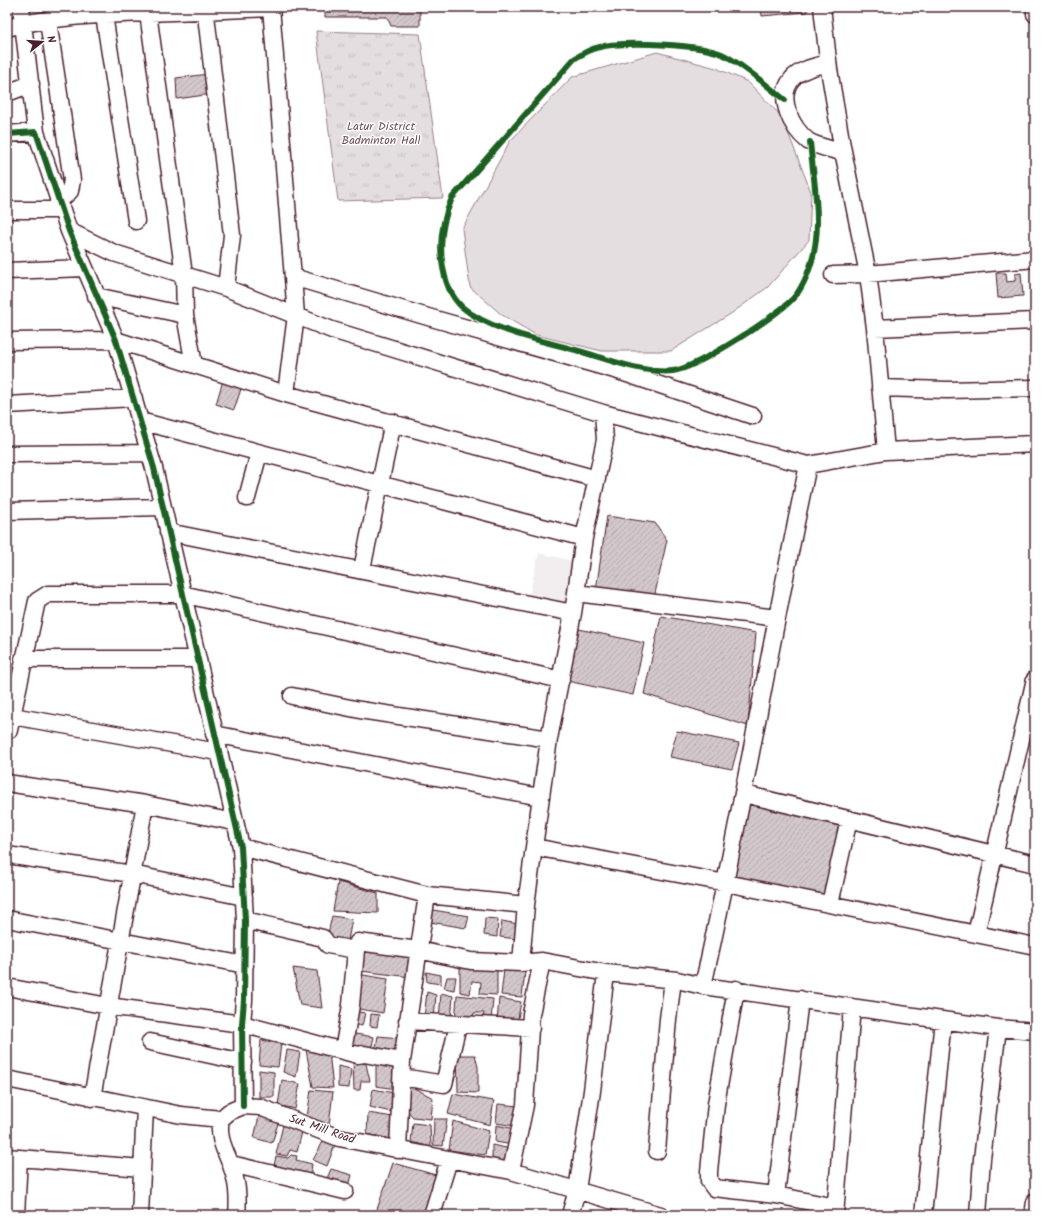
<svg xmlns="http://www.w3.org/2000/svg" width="1042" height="1222" viewBox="0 0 1042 1222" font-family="Kalam,sans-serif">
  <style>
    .built { fill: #f2eeef }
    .grass { fill: url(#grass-tufts); stroke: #987e86 }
    .garden { fill: #e5dee0; stroke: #987e86 }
    .building { fill: url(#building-hatch); stroke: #4a1f2b }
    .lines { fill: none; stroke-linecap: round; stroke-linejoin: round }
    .minor-casing { stroke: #4a1f2b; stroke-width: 19 }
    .minor { stroke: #fff; stroke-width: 16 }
    .cycleway-casing { stroke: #fff; stroke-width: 8 }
    .cycleway { stroke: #1b5e20; stroke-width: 6 }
    .labels { text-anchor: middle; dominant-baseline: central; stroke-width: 3; stroke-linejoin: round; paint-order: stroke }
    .park-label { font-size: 12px; fill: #714f58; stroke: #fff }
    .street-label { font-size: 12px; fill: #4a1f2b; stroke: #fff }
  </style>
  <defs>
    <pattern id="grass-tufts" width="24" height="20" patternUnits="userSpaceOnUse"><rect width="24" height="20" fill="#e5dee0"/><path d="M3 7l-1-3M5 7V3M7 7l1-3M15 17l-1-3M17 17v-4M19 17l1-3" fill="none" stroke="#c6bec0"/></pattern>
    <pattern id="building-hatch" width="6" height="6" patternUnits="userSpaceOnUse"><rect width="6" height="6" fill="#d2c7cb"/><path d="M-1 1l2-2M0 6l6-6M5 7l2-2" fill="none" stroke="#b6aaae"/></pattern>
  </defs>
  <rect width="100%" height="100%" fill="#fff"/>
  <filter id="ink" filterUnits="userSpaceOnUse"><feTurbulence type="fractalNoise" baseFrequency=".025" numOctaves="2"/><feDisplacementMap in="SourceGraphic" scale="8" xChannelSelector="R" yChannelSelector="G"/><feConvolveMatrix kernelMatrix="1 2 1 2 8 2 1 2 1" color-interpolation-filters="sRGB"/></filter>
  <g filter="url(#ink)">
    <path class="built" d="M539,553l35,8 -10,61 -39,-9z"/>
    <path class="grass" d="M316,31l104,3 23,164 -105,3z"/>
    <path class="garden" d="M657,52l59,16 32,14 34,35 29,75 -2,48 -41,47 -36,26 -61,38h-69l-66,-16 -34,-20 -32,-28 -8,-58 48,-88 62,-64z"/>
    <path class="building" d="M325,7h95v19h-29l-4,-9h-62z
      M467,7h56v3l-56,1z
      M761,7h46v5l-45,4z
      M209,74l3,20 -35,5 -1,-21z
      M996,273h10l1,9 8,-1v-7l6,-1 2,23 -25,2z
      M224,377l19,6 -9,27 -18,-6z
      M607,516l48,7 12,17 -13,58 -58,-8z
      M661,616l95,17 -8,93 -104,-32z
      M579,629l65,14 -11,52 -66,-14z
      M677,731l62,12 -7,26 -62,-12z
      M750,800l92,22 -15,77 -95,-20z
      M338,882l40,11v20l-45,-2z
      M433,910l36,6 -3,12 -36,-6z
      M332,916l20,3 -5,27 -20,-8z
      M485,918l13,1 -1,18 -13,-2z
      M502,921l16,3v15l-18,-2z
      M365,949l48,5 -2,23 -51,-6z
      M460,964l37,3v28l-17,-1 1,-12 -9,-1 -2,13 -10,-2z
      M293,968l24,3 5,37 -22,-3z
      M504,970l21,2 -3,25 -21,-2z
      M426,972l15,3v9l-14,-2z
      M357,974l31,5 -5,34 -30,-5z
      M447,977h9l-2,13 -10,-2z
      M427,992l9,3 -2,24 -10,-1z
      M441,993l12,3 -2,24h-12z
      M457,995l36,4 -2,22h-9l2,-8h-10l-3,9 -16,-1z
      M499,998l22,4 -4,22 -20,-1z
      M354,1011l11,2 -3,13 -10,-2z
      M371,1014l8,1 -2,12 -7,-1z
      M349,1033l25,4 -3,13 -24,-3z
      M378,1036l22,2 -2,18 -23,-4z
      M261,1040l20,4 -3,23 -19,-2z
      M287,1050l13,2 -4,25 -13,-5z
      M306,1050l23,2 4,36 -20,-1z
      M457,1055h18l3,12v26l-20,-1z
      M353,1059l12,1 5,21h-9l-1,9h-6z
      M376,1061l16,3 4,25 -20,-3z
      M338,1066l13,3 -2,19 -11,-1z
      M259,1070l15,2v25h-15z
      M282,1080l18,4 -5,25 -17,-4z
      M407,1084l26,14 -2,21 -18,-2 -9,-10z
      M373,1089l21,4 -3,19 -21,-5z
      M311,1090l22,2 -4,33 -22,-8z
      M453,1094l41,7 -4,24 -42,-11z
      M498,1104l20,2 -3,20 -19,-3z
      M368,1113l25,4 -2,22 -24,-5z
      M259,1116l20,4 -7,23 -18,-5z
      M434,1119h13l-4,27 -10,-1z
      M453,1121l36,10 -4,24 -36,-5z
      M413,1123l17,2 1,22 -20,-5z
      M283,1125l19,7 -5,20 -7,-2 -3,6 -11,-2z
      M496,1125l19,4 -2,16 -18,-3z
      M325,1138l11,4 -9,24 -14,-6z
      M492,1145l19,4 -2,17 -17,-3z
      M291,1155l6,1 -1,4 16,4 -2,14 -37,-7 3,-15 12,2z
      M393,1163l43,12 -12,40h-49z
      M331,1169l21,6 -4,15 -23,-7z"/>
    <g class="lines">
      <defs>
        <path id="minor" d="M21,7l15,125
          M205,7l27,228 -6,53
          M271,7l25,308 -10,79 311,85
          M822,7l7,62 13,77 26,128 7,54 11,123
          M1035,7v7
          M104,15l32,206
          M48,21l24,159 -2,11 -12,11
          M7,28c42,-12 96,-13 141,-15l-1,-6
          M828,63c-11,3 -28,6 -36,16 -16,19 0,49 16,62 9,6 25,8 35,12
          M7,93l24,-9
          M7,134l29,-2 33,99 47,109 38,128 87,379 4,73 -1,80 -2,24 1,82
          M7,210h54
          M69,231l45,22 112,35 106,42 271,83 205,52 78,-14 149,-7
          M7,271l78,-3
          M833,275l35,-1 167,-15
          M293,277l135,40 187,53 138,46
          M96,296l89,19
          M875,328l160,-7
          M7,341l109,-1 170,54
          M194,365l-9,-50 -1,-40 -36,-262 123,-5
          M880,388l67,2 88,-2
          M7,405l127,-7
          M140,421l444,117
          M7,454l142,-1
          M247,498l12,-45
          M7,511l155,-4
          M168,532l405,81
          M362,569l31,-147
          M576,593l201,25
          M23,659h174
          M292,696l68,14 189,29
          M12,716l206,36
          M7,729l2,1 28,-129 11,-7h134l379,86
          M214,734l326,63
          M7,783l138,21 89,18
          M744,794l291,70
          M241,847l186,48 99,10
          M534,847l192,36 309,63
          M7,855l125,19 112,23
          M830,904l19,-85
          M7,919l238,46
          M245,920l78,18 5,7 28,5 2,-8 60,8 53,11 50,2 21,-2 64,12 71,7 26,6 295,42 37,3
          M976,934l59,-255
          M521,963l5,-58 23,-166 24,-126 11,-75 21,-98 -2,-27
          M703,986c39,-173 68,-348 105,-521
          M7,987l101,19 134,18 101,27 8,-46 5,-55
          M736,989l-20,115 -7,67v10l5,7 62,7 24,-196
          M407,1021l124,7
          M150,1042l93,20
          M343,1051l15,4 6,-1 38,7
          M402,1077l42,7 14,-59
          M7,1079l174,36 40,4 8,-7 14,-6 17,1 79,31 172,33 150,44
          M92,1098l53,-294
          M221,1119c-5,23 9,37 14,59 3,12 3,25 2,37
          M398,1150l4,-89 25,-166
          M657,1151l11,-132 5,-39
          M7,1157l135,11
          M231,1164l114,27
          M511,1171l14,-66 6,-91 11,-53
          M776,1195l59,12
          M16,1215l3,-57
          M140,1215l5,-107
          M432,1215l17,-55
          M570,1215l7,-25 15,-99 14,-118
          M835,1215l17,-208
          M923,1215l20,-195
          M978,1215l4,-56 16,-131
          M1033,1215l2,-13"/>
      </defs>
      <use href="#minor" class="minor-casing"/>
      <use href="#minor" class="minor"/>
      <defs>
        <path id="cycleway" d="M785,100c-19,-15 -38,-32 -59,-44 -21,-12 -107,-16 -130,-8 -8,2 -15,7 -22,11l-122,139c-9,21 -13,40 -10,63 2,16 7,34 20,46 28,24 82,34 117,44 28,8 66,23 94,20 22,-2 110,-58 123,-76 4,-5 8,-13 11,-20 18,-42 7,-89 3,-133
          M7,134l29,-2 33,99 47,109 38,128 87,379 4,73 -1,80 -2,24 1,82"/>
      </defs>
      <use href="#cycleway" class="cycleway-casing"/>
      <use href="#cycleway" class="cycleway"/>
    </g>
  </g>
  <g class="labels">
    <g class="park-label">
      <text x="381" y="126">Latur District<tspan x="381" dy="14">Badminton Hall</tspan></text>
    </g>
    <g class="street-label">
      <text transform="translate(322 1129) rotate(19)">Sut Mill Road</text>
    </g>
  </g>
  <rect width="1042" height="1222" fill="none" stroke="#fff" stroke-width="24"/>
  <rect x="12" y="12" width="1018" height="1198" fill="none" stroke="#4a1f2b" stroke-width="1.5" filter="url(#ink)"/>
  <g transform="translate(42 42) rotate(73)" stroke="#ffffff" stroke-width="3" paint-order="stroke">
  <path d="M0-3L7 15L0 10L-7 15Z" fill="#4a1f2b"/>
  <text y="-6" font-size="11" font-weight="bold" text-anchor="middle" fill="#4a1f2b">N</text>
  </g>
</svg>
